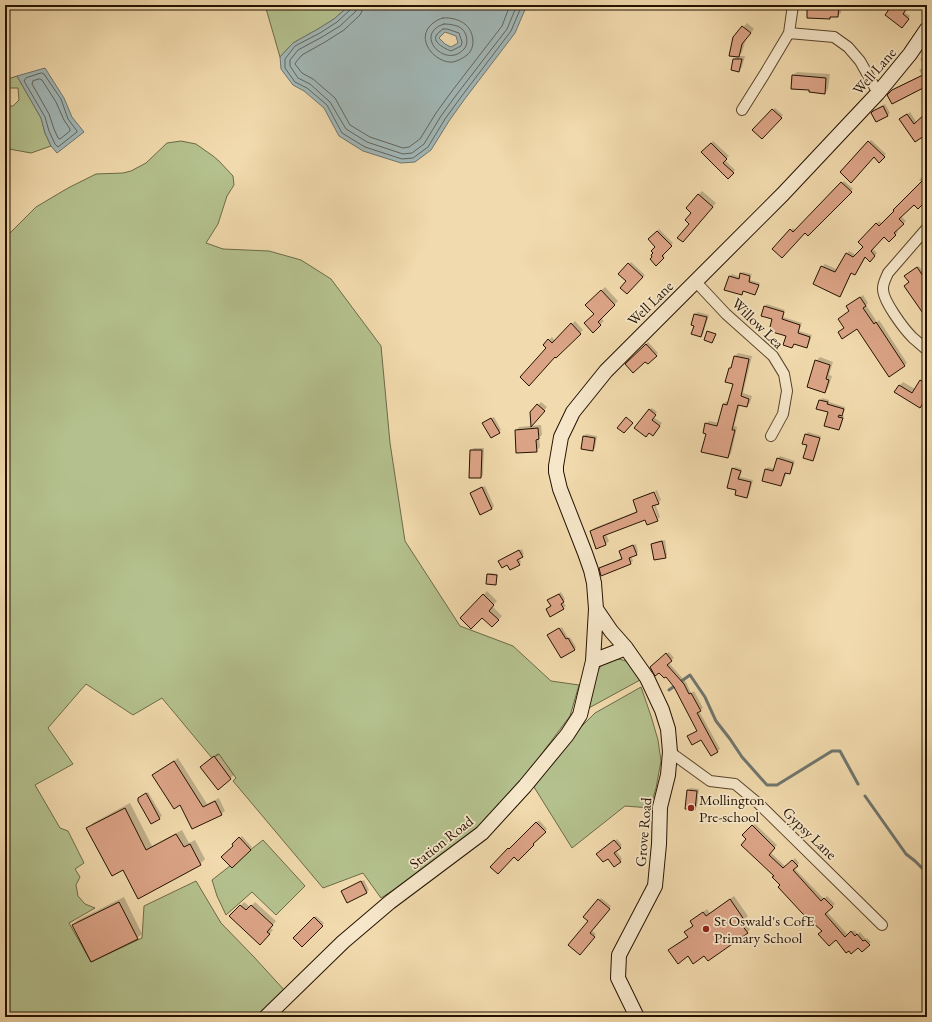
<svg xmlns="http://www.w3.org/2000/svg" width="932" height="1022" viewBox="0 0 932 1022" font-family="'EB Garamond',serif">
  <style>
    .green { fill: #b4c18e; stroke: #6c6a47 }
    .water { fill: #a1b7b7; stroke: #6f756e; fill-rule: evenodd }
    .shadow { fill: #0003 }
    .lines { fill: none; stroke-linecap: round; stroke-linejoin: round }
    .shore { stroke: #63645c; stroke-width: 1 }
    .stream { stroke: #6f756e; stroke-width: 3 }
    .building { fill: #dca487; stroke: #251200 }
    .street-casing { stroke: #58442b; stroke-width: 12 }
    .secondary-casing { stroke: #251200; stroke-width: 16 }
    .street { stroke: #f6e7ca; stroke-width: 10 }
    .secondary { stroke: #f6e7ca; stroke-width: 14 }
    .poi-dot { fill: #8f2418; stroke: #f6e7ca; stroke-width: 1.5 }
    .labels { text-anchor: middle; dominant-baseline: central; stroke-width: 3.5; stroke-linejoin: round; paint-order: stroke }
    .street-label { font-size: 15px; fill: #251200; stroke: #f6e7ca }
    .poi-label { font-size: 15px; fill: #251200; stroke: #f6e7ca; text-anchor: start }
  </style>
  <rect width="100%" height="100%" fill="#f1daad"/>
  <filter id="stains"><feTurbulence type="fractalNoise" baseFrequency=".005" numOctaves="4"/><feColorMatrix values="0 0 0 0 .2 0 0 0 0 .09 0 0 0 0 .02 0 0 0 .5 -.17"/></filter>
  <radialGradient id="worn" r=".72"><stop offset=".6" stop-color="#630" stop-opacity="0"/><stop offset="1" stop-color="#630" stop-opacity=".3"/></radialGradient>
  <path class="green" d="M265,5h85l-16,14 -16,10 -25,14 -13,14z
    M17,76l24,42 4,15 6,13 -20,7 -22,-4 -4,-2v-41h8l6,-6 -1,-12h-10l-3,2v-10z
    M181,141l15,3 17,12 6,5 14,15 1,9 -7,11 -9,28 -12,19 17,6 46,2 32,9 30,19 50,67 9,97 15,98 55,85 53,20 38,35 28,4 -9,31 -63,84 -34,31 -54,43 -38,24 -18,-25 -40,15 -90,-107 3,-3 -17,-24 -7,4 -50,-60 -29,17 -47,-31 -38,44 25,36 -38,21 25,43 8,3 16,32 -9,6 5,8 -4,8 2,11 7,8 10,4 -26,15 22,39 51,-24 2,-32 52,-25 25,42 33,34 32,35 -25,25h-256v-779l31,-31 32,-19 28,-14 27,-1 8,-2 15,-8 21,-20z
    M619,659l7,2 14,19 -53,29c3,-11 7,-38 16,-45 5,-3 10,-4 16,-5z
    M641,687l10,29 7,24 3,21 -5,27 -6,20 -25,-2 -53,42 -38,-61 44,-57 17,-17z
    M263,840l42,46 -29,29 -24,-23 -26,23 -9,-19 -5,-16z"/>
  <path class="water" d="M350,5h177l-12,28 -51,67 -15,21 -18,29 -16,12 -14,1 -38,-12 -24,-15 -15,-28 -20,-17 -11,-6 -12,-16 -1,-12 13,-14 25,-14 16,-10zM445,32l11,4 2,7 -7,4 -6,-3 -6,-6z
    M45,68l19,30 8,19 12,15 -27,21 -6,-7 -6,-13 -4,-15 -24,-42z"/>
  <path class="shadow" d="M808,5h34l-1,8 -4,3h-6l-2,2z
    M894,5h15l-5,7 6,4 -6,8z
    M747,23l7,6 -8,10 -4,13 -3,4h6l-3,11 -3,4 -5,-12 3,-3 -3,-18z
    M927,54v31l-35,6 3,-3 27,-13 -3,-5 6,-4 -5,-7z
    M797,72l33,2 -2,15 -3,4 -15,-3 -17,-15z
    M885,104l5,9 -2,2 -12,6 -4,-8 4,-4z
    M775,108l8,7 -21,23 -9,-8z
    M910,112l7,11 10,-9v11l-6,5 -18,-13z
    M871,140l15,14 -7,7 -5,-5 -33,16z
    M713,141l16,15 -4,4 10,10 -7,8 -26,-26z
    M927,172v26l-13,6 -13,12 5,5 -10,9 2,2 -9,9 -5,-5 -12,12 5,5 -7,8 -4,-4 -9,14 -2,3 -3,-2 -10,21 -2,3 -18,-29 3,-3 13,6 9,-16 2,-3 7,4 8,-8 -5,-5 20,-21 4,3 39,-42 -3,-2z
    M844,181l9,8 -45,46 -3,-4 -32,18 20,-21 3,3z
    M702,191l14,12 -30,34 12,-42z
    M659,229l14,14 -10,11 2,2 -9,8 -3,-7 4,-10 -8,-8z
    M631,262l14,13 -18,18v-12l-8,-7z
    M919,266l6,9 -2,2 4,6v34l-17,-35 -5,-6z
    M743,272l9,2 -1,2 -9,-3z
    M732,274l8,3 1,-2 10,3 -1,2 10,3 -3,8 -2,2 -11,-3 -3,4 -15,-5 4,-13z
    M605,287l13,14 -17,17 3,3 -11,10 2,-17 -8,-9z
    M863,295l5,8 -2,2 11,17 2,-2 28,43 -3,2 -47,-37h-12l-6,-9 11,-8 -3,-5z
    M767,304l18,6 -2,7 19,6 -3,8 13,4 -3,9 -2,3 -12,-4 -3,3 -4,-11 -15,-17 -10,-3 2,-9z
    M698,312l11,3 -6,19 -2,2 -6,-11h-3l3,-11z
    M575,321l8,9 -27,27 -12,-12 8,-8 3,4z
    M648,342l10,11 -10,10 -3,-3 -19,5z
    M738,353l14,3 -9,37 9,3 -2,7 -3,3 -7,-2 -6,22 3,1 -6,27 -3,3 -21,-24 -1,-9 3,-3 10,2 4,-19 4,-3 2,1 5,-19 -4,-15 3,-3 2,-9z
    M820,357l13,5 -4,13 3,1 -4,12 -3,4 -9,-31z
    M924,377l3,2v19l-7,9 -20,-22 3,-3 12,7 5,-8z
    M822,398l7,2v2l16,5 -1,5 -3,3 3,1 -3,11 -2,2 -10,-18 -11,-3 2,-8z
    M541,402l6,5 -13,16 4,-18z
    M652,408l5,4 -4,5 9,6 -7,10 -6,-23z
    M494,417l7,13 -2,2 -13,-11z
    M541,425l1,10 -3,2 1,10 -4,4 -20,-20 3,-4z
    M808,432l13,4 -6,22 -2,2 -7,-26z
    M586,434l11,2 -2,12 -2,2 -11,-1 2,-13z
    M474,448h10l-1,27 -2,2 -10,-27z
    M780,456l15,5 -3,9 -2,3 -3,-1 -4,11 -2,2 -15,-16 2,-2 7,2 3,-10z
    M735,467l7,2 -2,8 13,3 -4,15 -2,2 -9,-7 -5,-21z
    M485,486l9,20 -2,3 -21,-16 2,-2z
    M657,490l4,10 -2,2 -4,-11z
    M653,492l4,11 -2,1 5,13 -2,2 -6,-18 -6,18 -40,15 3,7 -3,3 -9,3 -6,-16 3,-3 44,-17 -4,-10 3,-3z
    M665,540l2,15 -2,2 -13,-13 3,-2z
    M636,544l2,8 -2,2 -5,2 2,5 -3,2 -30,5 3,-2 19,-8 -2,-7 2,-2z
    M522,549l2,5 -5,4 2,4 -2,2 -17,-5z
    M489,573l9,1 -2,10 -8,-10z
    M487,591l10,10 -5,5 10,10 -10,10 -10,-10 -21,2z
    M561,592l4,7 -2,3 3,4 -3,2 -16,1 4,-4 -2,-5z
    M562,627l6,11 2,-1 6,10 -2,3 -23,-17z
    M669,652l5,6 -6,4 18,20 5,11 3,-2 9,17 -4,3 21,38 -9,6 -36,-68 -9,-11 -13,-11z
    M218,753l16,22 -16,13 -13,-25z
    M178,758l29,46 12,-6 6,13 -4,3 -40,-10 -28,-29 4,-3z
    M690,788l9,1 -2,18 -3,2 -6,-19z
    M148,792l14,24 -11,6 -13,-23z
    M130,803l22,43 30,-16 7,13 6,-3 10,19 -5,5 -77,5 -35,-41 5,-5z
    M539,820l8,9 -13,12 1,1 -17,17 -4,-4 -22,12 19,-20z
    M755,824l22,21 -7,7 16,15 9,-9 4,5 -5,5 30,31 3,-3 8,8 -8,8 21,23 6,-5 4,4 2,-2 6,7 1,-1 4,4 -9,9 -4,-4 -22,-8 -13,-8 -42,-46 -33,-46 -5,-4z
    M242,836l10,11 -20,19 2,-20 -1,-2z
    M617,839l5,6 -6,5 6,9 -2,2 -12,-3 -8,-6z
    M364,880l5,10 -2,2 -19,10 -3,-13z
    M734,896l14,20 -4,4 6,9 -3,4 -42,22h-16l-16,-8 15,-11 -2,-4 8,-7 -3,-4 16,-12 3,4z
    M124,897l18,37 -5,4 -64,-13 5,-5z
    M601,898l10,8 -20,24 5,4 -14,17 8,-30 -5,-4z
    M244,902l6,5 5,-5 21,19 -6,7 3,2 -13,14 -29,-28z
    M316,916l8,7 -22,22 -7,-7z"/>
  <g class="lines">
    <path class="shore" d="M352,5l-1,4 -14,13 -17,11 -25,13 -10,13v9l10,14 12,6 20,17 15,28 23,14 37,12 11,-1 15,-11 17,-28 16,-22 50,-66 11,-26
      M357,5v4l-2,3 -15,14 -18,11 -24,13 -8,10v6l8,12 12,6 20,18 16,27 21,13 36,12 9,-1 12,-9 17,-28 16,-22 50,-65 10,-24
      M363,5l-1,6 -2,4 -16,15 -19,12 -23,13 -6,7 -1,2 7,9 11,6 22,19 15,27 20,12 33,11 6,-1 11,-8 16,-26 16,-22 50,-65 8,-21
      M443,18c7,-1 18,2 23,7 8,7 10,23 1,30 -4,3 -9,6 -14,7 -17,2 -40,-23 -20,-39 3,-2 6,-4 10,-5z
      M444,24c5,0 14,1 18,5 5,4 7,15 2,20 -18,21 -52,-15 -20,-25z
      M443,29h4l12,4 3,9 -1,4 -10,5c-5,-2 -18,-8 -15,-15 1,-3 5,-5 7,-7z
      M42,73l2,1 17,25 7,20 9,12v1l-19,15 -3,-3 -6,-13 -4,-14 -21,-36 2,-3z
      M40,79l2,1 14,22 8,18 6,9v2l-10,8 -2,-1 -4,-9 -5,-15 -17,-30 1,-3z"/>
    <path class="stream" d="M669,690l21,-15 15,22 11,24 14,18 12,18 25,28h10l55,-34h8l18,33
      M865,796l41,58 9,7 12,12"/>
  </g>
  <path class="building" d="M807,5l15,1v-1h17l-1,12h-8v2l-23,-1z
    M892,5h17l-6,9 6,5 -7,9 -17,-13z
    M742,26l9,7 -9,11 -3,13 -10,-1 4,-19z
    M733,59h9l-3,13 -8,-2z
    M927,73v13l-35,18 -5,-9 5,-5z
    M792,75l34,3 -1,16 -16,-2v-2l-18,-1z
    M883,106l5,10 -12,6 -5,-9 2,-2z
    M772,109l10,9 -20,21 -10,-9z
    M927,112v22l-12,8 -16,-23 8,-5 7,10z
    M868,141l17,16 -6,6 -5,-6 -23,26 -11,-11z
    M711,143l16,16 -4,4 11,10 -6,6 -27,-27z
    M927,176v24l-9,9 -4,-4 -15,14 5,5 -10,9 2,2 -7,7 -5,-5 -13,14 4,5 -5,6 -5,-5 -10,18 -4,-2 -11,24 -27,-13 8,-18 14,6 11,-19 7,4 10,-10 -5,-5 18,-19 3,3 15,-15 -1,-1z
    M841,182l11,10 -44,44 -3,-3 -23,25 -10,-9 18,-20 3,3z
    M698,194l15,13 -30,35 -6,-4 12,-14 -4,-4 6,-7 -5,-5z
    M657,231l15,15 -10,10 2,2 -8,8 -6,-7 2,-2 -1,-2 2,-2 -2,-2 4,-4 -7,-8z
    M628,263l15,14 -16,17 -7,-6 6,-7 -8,-7z
    M917,267l10,15v37l-23,-33 5,-4 -5,-6z
    M740,273l10,3 -1,6 10,3 -4,10 -12,-4 -1,4 -18,-5 5,-14 10,3z
    M601,290l14,15 -17,17 3,3 -8,8 -9,-10 10,-9 -9,-9z
    M860,297l6,9 -3,2 11,16 2,-2 29,44 -16,11 -32,-48 -15,10 -4,-7 6,-4 -6,-9 11,-8 -3,-5z
    M764,306l20,6 -2,7 18,6 -2,8 12,4 -3,11 -13,-4 -2,4 -9,-3 3,-9 -17,-5 3,-12 -11,-3z
    M694,314l13,3 -6,20 -10,-3 3,-8 -3,-1z
    M571,323l10,11 -25,24 -1,-1 -26,29 -9,-9 26,-29 -3,-3 5,-6 4,4z
    M707,331l9,3 -4,9 -8,-3z
    M646,344l11,12 -9,8 -3,-2 -12,11 -8,-9z
    M734,356l15,3 -8,37 8,3 -2,8 -9,-2 -6,25h3l-7,28 -27,-6 5,-18 -3,-1 2,-10 12,3 6,-22 4,1 6,-21 -8,-2 4,-14h2z
    M815,360l15,5 -4,14 3,1 -4,13 -18,-6z
    M920,380l7,5v12l-7,11 -26,-16 5,-7 13,8z
    M819,400l9,2 -1,2 17,5 -2,7 -3,-1 -1,2 5,1 -4,12 -15,-4 4,-14 -12,-3z
    M537,404l8,7 -14,16 -1,-15z
    M649,409l7,6 -4,5 8,6 -7,10 -4,-3 -3,4 -12,-9z
    M626,417l7,6 -9,10 -7,-5z
    M491,418l9,15 -9,5 -9,-15z
    M538,428l1,11 -3,1 1,12 -21,1 -1,-23z
    M805,434l15,4 -7,23 -10,-3 4,-13 -5,-1z
    M583,436l12,2 -2,13 -12,-2z
    M470,450h12l-1,28h-12z
    M777,458l16,5 -3,11 -5,-1 -4,13 -19,-5 3,-12 8,2z
    M732,468l9,3 -3,8 13,3 -4,16 -12,-3 1,-5 -9,-2z
    M482,487l10,22 -12,6 -10,-22z
    M654,492l5,12 -7,2 6,15 -11,4 -2,-5 -42,16 3,9 -10,4 -6,-18 47,-19 -4,-12z
    M662,541l4,17 -12,2 -3,-16z
    M633,545l4,10 -8,3 2,6 -30,12 -2,-8 23,-9 -3,-8z
    M519,550l4,7 -6,3 3,5 -10,5 -3,-5 -5,3 -4,-7z
    M487,574l10,1 -1,10 -10,-1z
    M483,594l11,11 -5,6 10,9 -7,7 -10,-9 -11,11 -11,-11z
    M559,594l5,8 -3,2 3,5 -14,8 -4,-8 5,-3 -4,-6z
    M559,628l7,11 2,-1 7,12 -14,8 -14,-23z
    M666,653l6,8 -5,4 17,19 5,10 2,-1 10,18 -4,2 21,39 -7,4 -10,-16 -9,5 -5,-9 10,-5 -23,-44 -8,-10 -2,1 -5,-5 -4,3 -5,-9z
    M214,756l17,23 -13,11 -18,-23z
    M174,761l29,46 12,-6 7,14 -30,14 -12,-24 -6,4 -22,-34z
    M687,790l10,1 -2,19 -10,-1z
    M146,793l14,26 -9,5 -13,-23v-3z
    M125,808l21,42 30,-16 8,13 6,-3 11,21 -63,34 -15,-29 -11,6 -26,-48z
    M536,822l10,10 -13,12 1,1 -16,16 -4,-4 -16,17 -8,-7 18,-19 1,1z
    M752,825l23,23 -6,7 14,13 9,-8 6,6 -5,4 28,31 3,-3 9,9 -8,7 20,23 6,-6 4,5 2,-2 6,7 2,-1 5,5 -8,7 -4,-4 -7,6 -2,-3 -3,2 -10,-13 -7,6 -11,-12 4,-3 -20,-18 -24,-26 2,-2 -8,-8 2,-1 -33,-31 5,-6 -4,-4z
    M239,837l12,13 -19,18 -11,-11 12,-11 -1,-2z
    M614,840l7,8 -7,5 7,9 -7,5 -6,-8 -5,3 -7,-8z
    M361,881l6,12 -20,10 -6,-12z
    M598,899l12,10 -20,24 5,4 -15,18 -12,-10 20,-24 -5,-4z
    M730,899l15,22 -4,3 7,9 -40,28 -4,-5 -11,8 -5,-8 -10,8 -10,-14 20,-13 -4,-5 9,-6 -3,-5 13,-9 3,4z
    M119,902l19,37 -47,23 -19,-37z
    M240,905l6,5 5,-5 22,20 -6,7 3,2 -10,11 -31,-29z
    M314,917l9,9 -21,21 -9,-9z"/>
  <g class="lines">
    <defs>
      <path id="street" d="M793,5l-4,28 45,4 14,10 12,14 18,32
        M742,110l22,-35 25,-42
        M927,228l-39,45c-2,5 -5,10 -5,15 -1,12 21,41 30,50 5,4 9,8 14,12
        M696,282l30,32 47,42 11,18 3,17 -4,23 -12,22
        M670,752l40,29 25,3 24,20 123,121"/>
      <path id="secondary" d="M596,609l15,22 15,17 21,30 15,32 6,19 2,23 -2,23 -8,32 -1,37 -4,42 -36,69 -1,23 19,39
        M593,661l33,-13
        M266,1017l77,-75 47,-40 92,-69 43,-47 42,-51 13,-20 13,-54 3,-52 -2,-26 -3,-13 -6,-17 -25,-64 -4,-17v-6l5,-29 12,-25 33,-41 177,-177 95,-101 32,-39 17,-25"/>
    </defs>
    <use href="#street" class="street-casing"/>
    <use href="#secondary" class="secondary-casing"/>
    <use href="#street" class="street"/>
    <use href="#secondary" class="secondary"/>
  </g>
  <g class="poi-dot">
    <circle cx="691" cy="808" r="4"/>
    <circle cx="706" cy="929" r="4"/>
  </g>
  <g class="labels">
    <g class="street-label">
      <text transform="translate(874 71) rotate(-49)">Well Lane</text>
      <text transform="translate(650 303) rotate(-44)">Well Lane</text>
      <text transform="translate(758 323) rotate(44)">Willow Lea</text>
      <text transform="translate(643 832) rotate(-85)">Grove Road</text>
      <text transform="translate(810 833) rotate(44)">Gypsy Lane</text>
      <text transform="translate(441 842) rotate(-38)">Station Road</text>
    </g>
    <g class="poi-label">
      <text x="699" y="799">Mollington<tspan x="699" dy="17">Pre-school</tspan></text>
      <text x="714" y="920">St Oswald's CofE<tspan x="714" dy="17">Primary School</tspan></text>
    </g>
  </g>
  <rect width="932" height="1022" fill="none" stroke="#f1daad" stroke-width="20"/>
  <rect x="6" y="6" width="920" height="1010" fill="none" stroke="#251200" stroke-width="2"/>
  <rect x="10" y="10" width="912" height="1002" fill="none" stroke="#251200"/>
  <rect width="100%" height="100%" filter="url(#stains)"/>
  <rect width="100%" height="100%" fill="url(#worn)"/>
</svg>
